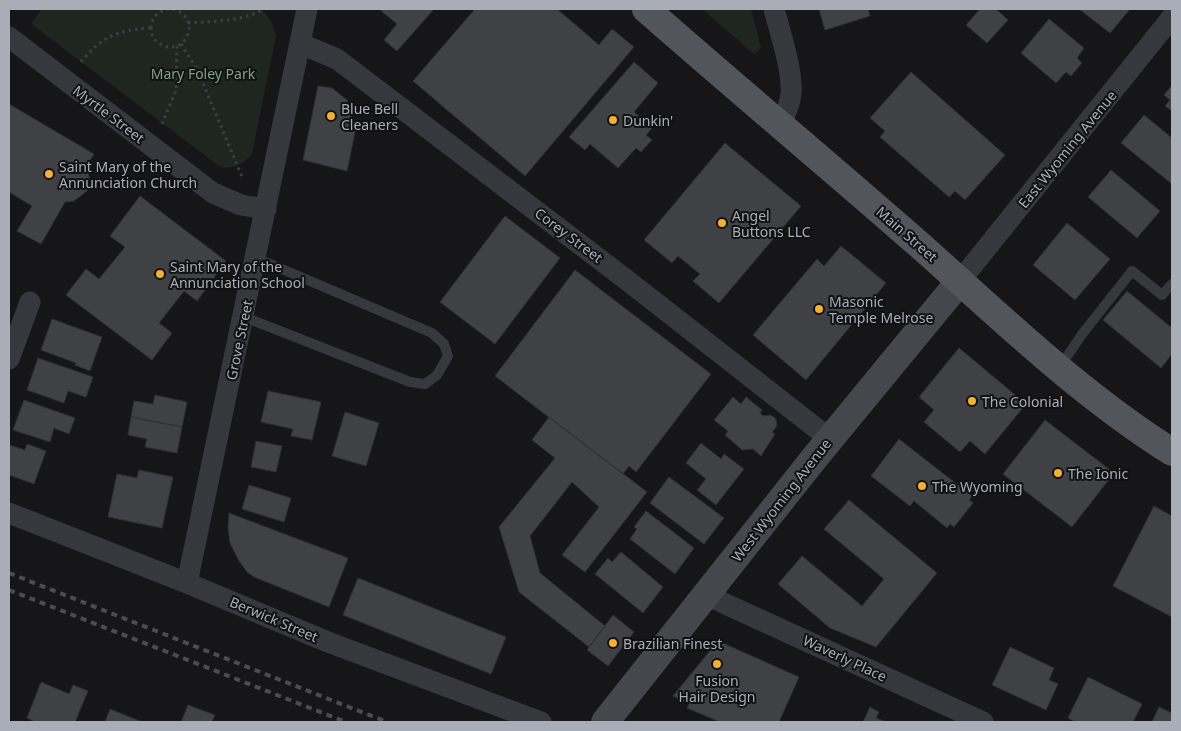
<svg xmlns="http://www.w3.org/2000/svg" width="1181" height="731" viewBox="0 0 1181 731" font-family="'Noto Sans',sans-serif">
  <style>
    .green { fill: #1e261f }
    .building { fill: #404145; stroke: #303034 }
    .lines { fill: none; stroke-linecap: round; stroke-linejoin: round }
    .path { stroke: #3d3f44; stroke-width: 3; stroke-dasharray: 2.5 4; stroke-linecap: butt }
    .service { stroke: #37383d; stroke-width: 10 }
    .minor { stroke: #37383d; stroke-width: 21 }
    .secondary { stroke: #45474d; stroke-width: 28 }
    .primary { stroke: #53555c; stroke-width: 28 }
    .rail { stroke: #4a4c52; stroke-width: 4; stroke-dasharray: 6 5; stroke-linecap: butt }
    .poi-dot { fill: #f2b134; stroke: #111113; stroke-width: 2 }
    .labels { text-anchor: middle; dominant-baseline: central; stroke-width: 4; stroke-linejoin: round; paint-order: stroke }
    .park-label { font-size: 14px; fill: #7fa381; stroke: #111113 }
    .poi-label { font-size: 14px; fill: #a8adb8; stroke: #111113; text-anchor: start }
    .street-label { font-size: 14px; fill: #a8adb8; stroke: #111113 }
  </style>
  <rect width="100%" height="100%" fill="#161618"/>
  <path class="green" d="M42,9h220l10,14 4,13 -24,117c-6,11 -22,18 -33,13l-188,-142z
    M702,9h49l10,38 -6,8z"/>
  <path class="building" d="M379,9h55l-37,42 -13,-11 13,-16z
    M475,9h82l42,36 13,-16 22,18 -109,129 -112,-95z
    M819,9h49l2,7 -45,14z
    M980,9h16l12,11 -21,23 -21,-18z
    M1079,9h51l-20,24z
    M1049,19l35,29 -7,10 5,5 -11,13 -5,-4 -10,11 -35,-30z
    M634,62l24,21 -24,29 18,16 -6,7 6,5 -11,12 -5,-4 -18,20 -28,-24 -5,6 -16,-13z
    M911,72l94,83 -40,45 -10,-9 -6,6 -69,-60 5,-6 -15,-13z
    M1172,85v26l-7,-5 5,-6 -6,-5z
    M318,86l14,2 15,12 8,32 -8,39 -44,-11z
    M9,104l85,50 -8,12 4,14 -3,11 -13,10 -9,1 -24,42 -24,-13 15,-25 -23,-14z
    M1144,115l28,23v46l-51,-41z
    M725,143l76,63 -82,97 -26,-22 7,-7 -22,-18 -6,7 -28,-23z
    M1111,170l49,41 -23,27 -49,-41z
    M140,196l86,65 -29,40 -13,-10 -25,32 13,10 -20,27 -86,-65 20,-26 13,10 26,-32 -15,-11z
    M505,216l55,42 -65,86 -55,-42z
    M1067,223l43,36 -35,41 -42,-35z
    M841,246l45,37 -80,97 -53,-45 64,-76 7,7z
    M575,270l136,104 -75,98 -7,-6 -6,8 -128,-98z
    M1127,291l45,37v26l-11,14 -58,-48z
    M52,319l50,18 -12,34 -15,-6 1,-2 -35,-13z
    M959,348l67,56 -41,50 -15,-13 -10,11 -36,-30 10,-12 -15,-13z
    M38,358l55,19 -7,20 -18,-6 -4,12 -37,-13z
    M268,391l53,11 -9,38 -21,-4 2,-7 -32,-7z
    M155,395l32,7 -5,25 -51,-10 3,-16 19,3z
    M733,397l8,7 5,-7 16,13 -2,3 3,3 8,-1 5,4 1,7 -5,6 3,2 -14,22 -8,-7 -11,1 -17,-15 3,-4 -14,-11z
    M24,400l51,18 -6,16 -15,-6 -4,14 -37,-12z
    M345,412l34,11 -13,43 -34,-10z
    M131,417l51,10 -5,26 -32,-6 2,-8 -19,-4z
    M549,417l98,75 -62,80 -23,-17 37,-48 -27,-25 -42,54 10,37 65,53 -16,21 -70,-55 -20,-65 56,-69 -23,-18z
    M1045,420l69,53 -42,54 -69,-53z
    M899,439l73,57 -3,4 4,3 -19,24 -4,-3 -3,4 -33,-27 -4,5 -39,-30z
    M256,441l26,5 -6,26 -25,-5z
    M701,443l20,16 3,-5 20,15 -28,36 -19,-15 9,-11 -20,-16z
    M27,444l19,7 -12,33 -25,-9v-30l16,5z
    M139,470l34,7 -11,51 -54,-11 9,-43 20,4z
    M669,477l55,41 -20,26 -54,-41z
    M249,485l42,13 -7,24 -42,-13z
    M849,500l88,73 -61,74 -46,-19 -52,-44 24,-28 60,50 22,-27 -60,-50z
    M1154,506l18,10v101l-59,-31z
    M646,511l48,37 -19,26 -45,-35 7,-10 -3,-2z
    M229,513l119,45 -19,49 -75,-30 -7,-5 -8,-11 -9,-18 -2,-15z
    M621,552l42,35 -20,26 -48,-39 13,-16 4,4z
    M358,578l148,59 -15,37 -148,-59z
    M613,615l21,17 -26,34 -21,-16z
    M718,641l81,36 -20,45h-59l-33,-14 2,-4 -16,-8z
    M1010,647l44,21 -5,12 9,4 -12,26 -54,-25z
    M1088,677l54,27 -9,18h-57l-8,-4z
    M41,682l28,12 4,-9 15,6 -13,31h-39l-9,-4z
    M188,705l27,10 -3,7h-31z
    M870,707l9,5 -3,6 10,4h-23z
    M1159,707l13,6v9h-20z
    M110,709l32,13h-37z"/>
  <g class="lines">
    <path class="path" d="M151 28a19 19 0 1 1 38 0a19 19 0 1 1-38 0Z
      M188,23c26,-2 53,-1 76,-14
      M181,44l16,25 46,110
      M81,62c21,-26 37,-32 70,-34
      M162,124l14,-34 1,-45"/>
    <path class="service" d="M244,317l166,65 15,2 12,-9 11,-19 -4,-12 -12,-11 -176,-75
      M1059,368l24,-35 49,-62 30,24 10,-11"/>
    <path class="minor" d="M774,9c6,23 19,62 17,85 -1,11 -6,21 -11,30
      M9,37l204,156 28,12 25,4
      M301,44l36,15 291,222 202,158
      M960,281l212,-264
      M9,359l21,-57
      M9,513l178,70 141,59 213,80
      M187,583l120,-574
      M706,595l277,127"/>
    <path class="secondary" d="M605,722l211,-266 144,-175"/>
    <path class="primary" d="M646,9c92,81 186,159 278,240 80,71 157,146 248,203"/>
    <path class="rail" d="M9,573l378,149
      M9,590l337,132"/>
  </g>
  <g class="poi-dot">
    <circle cx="331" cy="116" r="5"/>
    <circle cx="613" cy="120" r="5"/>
    <circle cx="49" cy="174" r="5"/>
    <circle cx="722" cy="223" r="5"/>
    <circle cx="160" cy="274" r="5"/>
    <circle cx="819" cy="309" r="5"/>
    <circle cx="972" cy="401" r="5"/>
    <circle cx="1058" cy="473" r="5"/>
    <circle cx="922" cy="486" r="5"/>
    <circle cx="613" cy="643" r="5"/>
    <circle cx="717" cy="664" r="5"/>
  </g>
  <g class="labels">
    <g class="park-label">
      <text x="203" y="73">Mary Foley Park</text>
    </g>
    <g class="poi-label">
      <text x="341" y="108">Blue Bell<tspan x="341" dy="16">Cleaners</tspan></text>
      <text x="623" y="120">Dunkin'</text>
      <text x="59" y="166">Saint Mary of the<tspan x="59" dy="16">Annunciation Church</tspan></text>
      <text x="732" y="215">Angel<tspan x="732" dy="16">Buttons LLC</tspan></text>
      <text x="170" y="266">Saint Mary of the<tspan x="170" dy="16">Annunciation School</tspan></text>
      <text x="829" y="301">Masonic<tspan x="829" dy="16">Temple Melrose</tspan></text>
      <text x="982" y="401">The Colonial</text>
      <text x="1068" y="473">The Ionic</text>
      <text x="932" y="486">The Wyoming</text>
      <text x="623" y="643">Brazilian Finest</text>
      <text x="717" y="680" text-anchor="middle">Fusion<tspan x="717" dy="16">Hair Design</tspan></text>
    </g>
    <g class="street-label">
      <text transform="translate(109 114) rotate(37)">Myrtle Street</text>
      <text transform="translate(1067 149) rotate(-51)">East Wyoming Avenue</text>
      <text transform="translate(907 234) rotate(41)">Main Street</text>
      <text transform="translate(569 235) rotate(37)">Corey Street</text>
      <text transform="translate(239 340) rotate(-78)">Grove Street</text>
      <text transform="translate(781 500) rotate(-52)">West Wyoming Avenue</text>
      <text transform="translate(274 619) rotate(23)">Berwick Street</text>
      <text transform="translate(845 658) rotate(25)">Waverly Place</text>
    </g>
  </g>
  <rect width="1181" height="731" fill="none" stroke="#a8adb8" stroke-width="20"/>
</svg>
